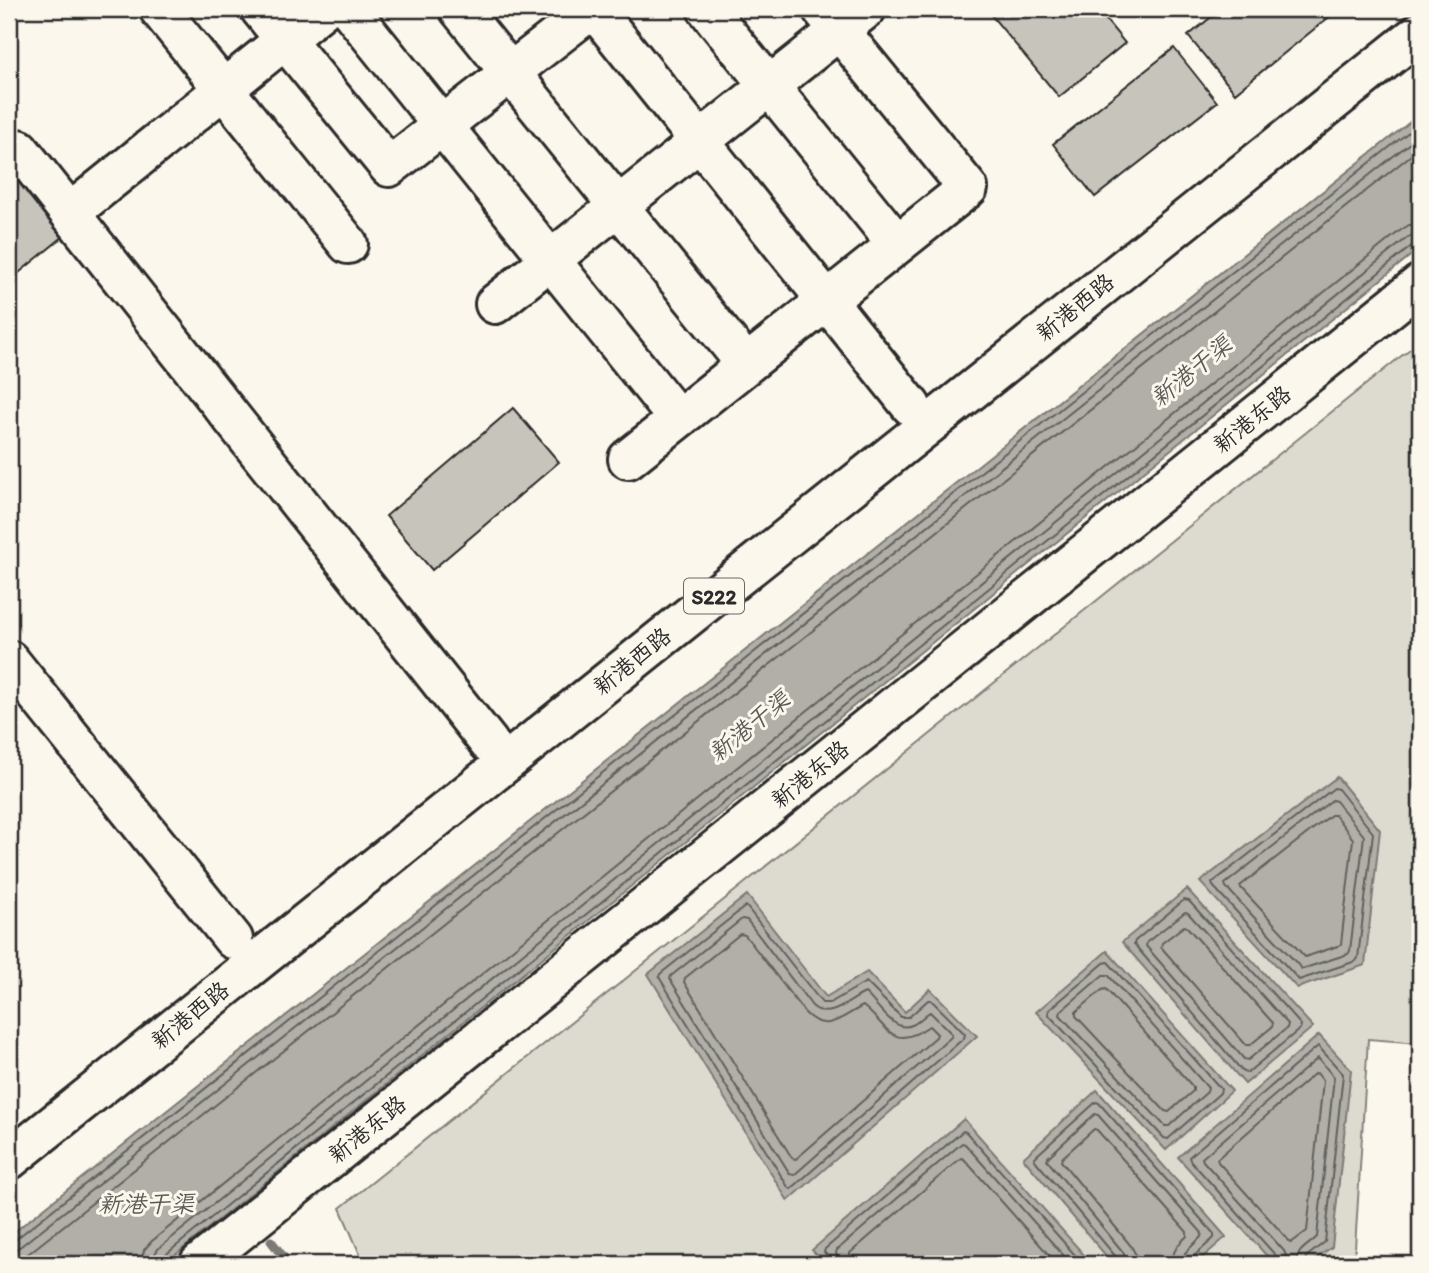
<svg xmlns="http://www.w3.org/2000/svg" width="1429" height="1273" viewBox="0 0 1429 1273" font-family="Itim,'LXGW WenKai TC',sans-serif">
  <style>
    .green { fill: #dddad0; stroke: #84827e; stroke-width: 2 }
    .water { fill: #b1afa7; stroke: #7b7a75; stroke-width: 2 }
    .lines { fill: none; stroke-linecap: round; stroke-linejoin: round }
    .shore { stroke: #61605d; stroke-width: 2 }
    .stream { stroke: #7b7a75; stroke-width: 9 }
    .building { fill: #c7c4bc; stroke: #2b2b2b; stroke-width: 2 }
    .minor-casing { stroke: #2b2b2b; stroke-width: 44 }
    .major-casing { stroke: #2b2b2b; stroke-width: 44 }
    .minor { stroke: #fbf7ec; stroke-width: 38 }
    .major { stroke: #fbf7ec; stroke-width: 38 }
    .labels { text-anchor: middle; dominant-baseline: central; stroke-width: 6; stroke-linejoin: round; paint-order: stroke }
    .shield { fill: #fbf7ec; stroke: #696865; stroke-width: 2 }
    .shield-label { font-size: 21px; font-weight: bold; fill: #2b2b2b }
    .street-label { font-size: 23px; fill: #2b2b2b; stroke: #fbf7ec }
    .water-label { font-size: 24px; font-style: italic; fill: #5a5956; stroke: #fbf7ec }
  </style>
  <rect width="100%" height="100%" fill="#fbf7ec"/>
  <filter id="ink" filterUnits="userSpaceOnUse"><feTurbulence type="fractalNoise" baseFrequency=".0143" numOctaves="2"/><feDisplacementMap in="SourceGraphic" scale="14" xChannelSelector="R" yChannelSelector="G"/><feConvolveMatrix kernelMatrix="1 2 1 2 8 2 1 2 1" color-interpolation-filters="sRGB"/></filter>
  <g filter="url(#ink)">
    <path class="green" d="M1420,341v702l-52,-4 -14,225h-997l5,-5 -22,-51z"/>
    <path class="water" d="M1420,114v134l-1256,1016h-155v-28z
      M1337,777l43,53 -15,135 -68,23 -97,-106z
      M1187,889l126,138 -68,57 -123,-142z
      M747,895l79,102 41,-25 38,40 25,-23 47,47 -189,165 -140,-227z
      M1107,951l125,140 -66,59 -130,-138z
      M1319,1035l32,35 -19,177 -24,17h-34l-96,-107z
      M1097,1090l129,147 -31,27h-82l-90,-106z
      M964,1119l128,145h-267l-13,-14z"/>
    <g class="lines">
      <path class="shore" d="M1334,788l4,1 35,44 -15,125 -2,3 -57,19 -86,-94 -1,-3z
        M1332,800l4,1 28,35 -14,115 -2,3 -46,15 -76,-82 -1,-3z
        M1331,815h4l18,24 -12,105 -3,2 -33,11 -64,-69 -1,-2z
        M1184,900l5,1 112,124 -1,4 -53,44 -4,-1 -109,-128 1,-3z
        M746,906l76,97h8l36,-21 35,35h8l19,-17h3l34,34 -1,4 -173,151 -3,-2 -129,-210 1,-3z
        M1185,912l3,1 100,111 -1,4 -39,32 -4,-1 -98,-113 1,-4z
        M742,919l5,1 65,86c18,16 36,-6 53,-13 12,10 29,41 47,32 7,-3 12,-10 18,-13l22,22 -1,3 -157,138 -4,-1 -120,-195 1,-3z
        M1184,926l3,1 86,96 -1,4 -22,18h-4l-85,-98 1,-4z
        M740,934l5,1 60,78c22,22 37,3 58,-7 26,21 29,46 66,20l8,8 -1,3 -140,122 -4,-1 -108,-176 1,-4z
        M1108,962l113,127 -1,4 -52,46 -4,-1 -116,-124 1,-4 55,-47z
        M1103,975h5l100,113 -1,4 -38,34h-4l-105,-111 1,-4z
        M1106,989l87,98v4l-24,21 -4,-1 -89,-95v-4l26,-22z
        M1317,1073l6,8 -16,150 -16,12 -73,-81 -1,-3 97,-85z
        M9,1241l7,-2 1404,-1116
        M9,1250l7,-1 5,-3 1399,-1111
        M9,1260l11,-1 8,-5 1392,-1106
        M141,1264l3,-14 8,-9 1249,-1011 8,-5 11,-1
        M152,1264l1,-7 5,-8 1249,-1011 6,-3 7,-1
        M161,1264v-4l3,-4 1249,-1011 7,-2
        M830,1264l-1,-6 -5,-6 1,-3 138,-118 3,1 117,132
        M839,1264l-3,-11 1,-3 125,-107 3,1 106,120
        M849,1264l1,-11 111,-95 3,1 93,105
        M1118,1264l-2,-7 -82,-98 2,-3 60,-54 3,1 115,131v4l-21,19 -2,7
        M1126,1264v-6l-3,-6 -76,-92 1,-3 47,-43 3,1 104,118 -1,4 -16,16 -3,11
        M1137,1264l-1,-9 -5,-9 -70,-85 1,-3 32,-29 3,1 90,102v4c-9,9 -15,15 -15,28
        M1279,1264l-2,-7 -87,-97 -1,-3 129,-111 25,28 -18,168 -19,15 -1,7
        M1288,1264l-1,-6 -3,-7 -81,-90 -1,-3 116,-100 16,19 -17,160c-9,9 -21,13 -21,27"/>
      <path class="stream" d="M271,1241l18,23"/>
    </g>
    <path class="building" d="M986,9h111l28,34 -66,54z
      M1221,9h118l-104,84 -47,-57z
      M1174,48l43,54 -122,95 -42,-53z
      M9,167l55,69 -55,45z
      M513,408l46,54 -127,108 -46,-54z"/>
    <g class="lines">
      <defs>
        <path id="minor" d="M159,9l189,235
          M260,9l129,158 203,-158
          M349,9l329,410
          M459,9l287,355
          M594,9l317,397
          M707,9l190,235
          M19,149l470,594
          M70,213l253,-204
          M495,304l371,-295
          M628,459l340,-271 -146,-179
          M9,660l224,279"/>
        <path id="major" d="M9,1160l1411,-1128
          M199,1264l1221,-980"/>
      </defs>
      <use href="#minor" class="minor-casing"/>
      <use href="#major" class="major-casing"/>
      <use href="#minor" class="minor"/>
      <use href="#major" class="major"/>
    </g>
  </g>
  <g class="labels">
    <rect class="shield" x="684" y="578.5" width="60" height="35" rx="5"/>
    <g class="shield-label">
      <text x="714" y="596">S222</text>
    </g>
    <g class="street-label">
      <text transform="translate(1075 307) rotate(-39)">新港西路</text>
      <text transform="translate(1252 419) rotate(-39)">新港东路</text>
      <text transform="translate(632 661) rotate(-39)">新港西路</text>
      <text transform="translate(810 774) rotate(-39)">新港东路</text>
      <text transform="translate(190 1015) rotate(-39)">新港西路</text>
      <text transform="translate(367 1129) rotate(-39)">新港东路</text>
    </g>
    <g class="water-label">
      <text transform="translate(1191 371) rotate(-39)">新港干渠</text>
      <text transform="translate(749 726) rotate(-39)">新港干渠</text>
      <text x="146" y="1203">新港干渠</text>
    </g>
  </g>
  <rect width="1429" height="1273" fill="none" stroke="#fbf7ec" stroke-width="35"/>
  <rect x="18" y="18" width="1394" height="1238" fill="none" stroke="#2b2b2b" stroke-width="2.5" filter="url(#ink)"/>
</svg>
